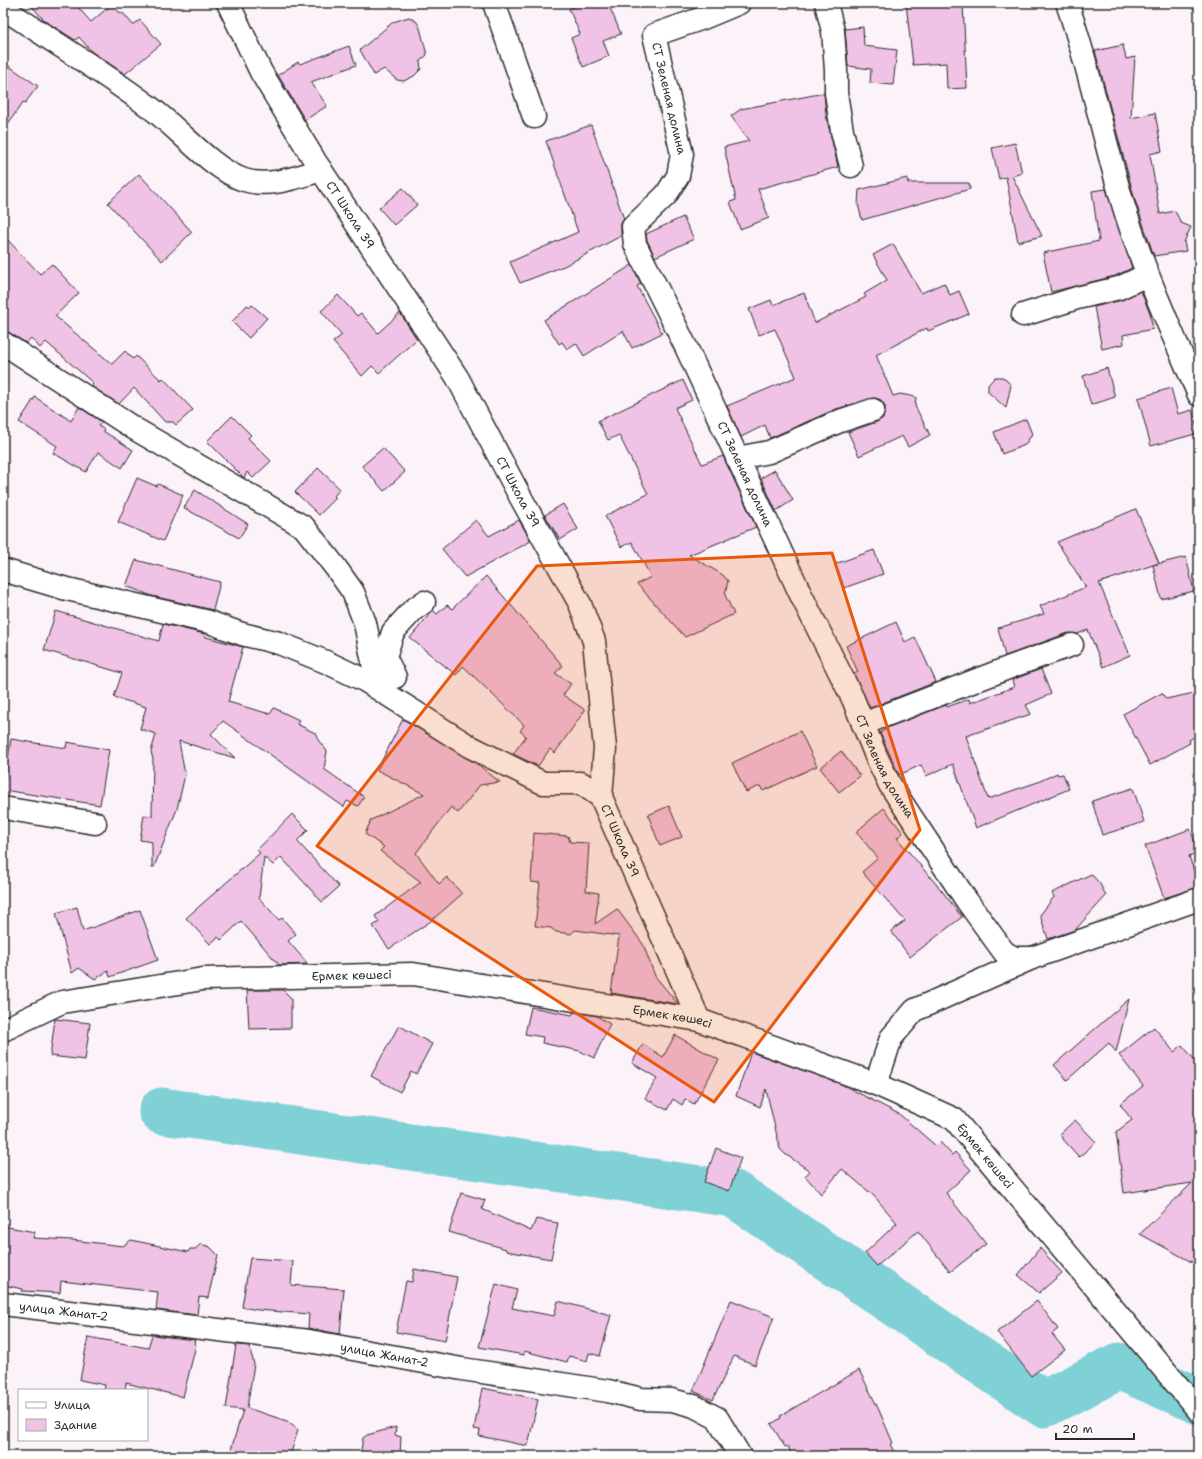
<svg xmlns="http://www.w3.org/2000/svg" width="1202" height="1459" font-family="'Shantell Sans',sans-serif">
  <rect width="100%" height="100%" fill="#fcf3fa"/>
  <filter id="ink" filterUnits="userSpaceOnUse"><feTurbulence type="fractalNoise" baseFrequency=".025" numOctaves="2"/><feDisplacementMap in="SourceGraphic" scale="8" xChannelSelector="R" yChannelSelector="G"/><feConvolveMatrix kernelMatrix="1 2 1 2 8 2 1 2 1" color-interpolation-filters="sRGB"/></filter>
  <g filter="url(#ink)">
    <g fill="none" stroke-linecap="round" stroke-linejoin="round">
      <path stroke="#7fd1d6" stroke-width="47" d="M 162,1111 L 734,1194 L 1044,1404 L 1119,1366 L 1199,1401"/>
    </g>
    <path fill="#f0c2e6" stroke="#2b2b2b" d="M 29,3 L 78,3 L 76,5 L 91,22 L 112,4 L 119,12 L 124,14 L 133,25 L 140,20 L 161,44 L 125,74 L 92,52 L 79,37 L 75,40 L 44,20 Z
      M 584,3 L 608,3 L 621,34 L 603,41 L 609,56 L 583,67 L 571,38 L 580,34 L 569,9 Z
      M 906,3 L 963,3 L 967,88 L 947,89 L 946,63 L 913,65 Z
      M 409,17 L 417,22 L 420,28 L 427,55 L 420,61 L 421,69 L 414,76 L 404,81 L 397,80 L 384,69 L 374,75 L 360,50 L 393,22 Z
      M 863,27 L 864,46 L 897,50 L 893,85 L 870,83 L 871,69 L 848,66 L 845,29 Z
      M 1123,45 L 1126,59 L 1135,57 L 1131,118 L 1155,113 L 1162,151 L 1150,154 L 1160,214 L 1175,211 L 1181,223 L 1191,227 L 1184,242 L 1186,251 L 1154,256 L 1135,200 L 1095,51 Z
      M 349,46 L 356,65 L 311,82 L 327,106 L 305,120 L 278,75 L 298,62 L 300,64 Z
      M 3,62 L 38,86 L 25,103 L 23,102 L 3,131 Z
      M 824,93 L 826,115 L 838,167 L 758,189 L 769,218 L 740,229 L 730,202 L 736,200 L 724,147 L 749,141 L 731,116 L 741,109 Z
      M 591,125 L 624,219 L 621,223 L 621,236 L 564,266 L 520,283 L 510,262 L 578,232 L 546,141 Z
      M 1015,143 L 1022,173 L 1012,176 L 1042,236 L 1018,242 L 1006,177 L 999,179 L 992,148 Z
      M 139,174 L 192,232 L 162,261 L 108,203 Z
      M 907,178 L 908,183 L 969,183 L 970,189 L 862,220 L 858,204 L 859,190 Z
      M 403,188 L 417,205 L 394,225 L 379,208 Z
      M 1106,189 L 1132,268 L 1115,276 L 1051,292 L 1043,253 L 1099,241 L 1092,191 Z
      M 683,217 L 694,239 L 655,257 L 647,240 L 646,234 Z
      M 3,235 L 40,274 L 52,264 L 79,293 L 55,316 L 112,364 L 125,351 L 133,359 L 136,356 L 161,380 L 163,378 L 193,410 L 176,425 L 173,422 L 165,422 L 134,388 L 119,404 L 91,386 L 93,383 L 46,342 L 40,348 L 31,338 L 26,343 L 10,333 L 3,331 Z
      M 893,244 L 921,293 L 944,283 L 950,295 L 959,291 L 969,314 L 928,331 L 927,328 L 876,355 L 893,396 L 900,394 L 916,397 L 915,406 L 930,435 L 908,447 L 902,436 L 859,456 L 848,432 L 877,422 L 883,418 L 885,412 L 885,406 L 881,400 L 875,398 L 836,409 L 770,438 L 765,425 L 741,437 L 727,406 L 796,377 L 775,329 L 759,335 L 749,309 L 771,300 L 773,305 L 804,293 L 815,323 L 866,297 L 864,294 L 887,280 L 873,255 Z
      M 632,265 L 641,284 L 637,286 L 662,333 L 632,348 L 623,331 L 584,356 L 576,343 L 567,349 L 562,342 L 559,344 L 544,320 Z
      M 1141,291 L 1150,314 L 1153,329 L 1123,335 L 1124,344 L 1102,349 L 1094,307 L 1122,300 Z
      M 338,295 L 357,316 L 361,313 L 378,333 L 400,313 L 417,339 L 379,373 L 372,366 L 362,376 L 333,342 L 342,335 L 321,311 Z
      M 247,305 L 250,307 L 252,305 L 267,318 L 249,338 L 232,322 Z
      M 1107,368 L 1115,397 L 1091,405 L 1083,376 Z
      M 995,377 L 1003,377 L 1011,385 L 1006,408 L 988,392 L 988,385 Z
      M 683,380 L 692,400 L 675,408 L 702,464 L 723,456 L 756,527 L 689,555 L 723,575 L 728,581 L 725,595 L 734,614 L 685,637 L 637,584 L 651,577 L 632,542 L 621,547 L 605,516 L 648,494 L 619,435 L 608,440 L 598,421 Z
      M 1171,388 L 1178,414 L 1192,410 L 1199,433 L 1151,446 L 1138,398 Z
      M 35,397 L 71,421 L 79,407 L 102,422 L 98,426 L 104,429 L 103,431 L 133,450 L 122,468 L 98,452 L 86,472 L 53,453 L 57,446 L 19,422 Z
      M 232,416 L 251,435 L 248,438 L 271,461 L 253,478 L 247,472 L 244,478 L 207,441 Z
      M 1026,419 L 1032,434 L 1025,445 L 1002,454 L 994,432 Z
      M 383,448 L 405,472 L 384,491 L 362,466 Z
      M 318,468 L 340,489 L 334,496 L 336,498 L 319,515 L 295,492 Z
      M 775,470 L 793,500 L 776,511 L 761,478 Z
      M 137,478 L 156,486 L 158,484 L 183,495 L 163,541 L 118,522 Z
      M 195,490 L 248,524 L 239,538 L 184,508 Z
      M 563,504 L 578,529 L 560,540 L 545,515 Z
      M 1136,509 L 1159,563 L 1099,583 L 1130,655 L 1103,667 L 1088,630 L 1077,634 L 1068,633 L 1005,656 L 998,628 L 1044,614 L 1040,606 L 1086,587 L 1057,542 Z
      M 476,520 L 489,536 L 519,520 L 531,541 L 465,577 L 442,549 Z
      M 874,550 L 883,574 L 844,588 L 835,564 Z
      M 1186,557 L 1194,591 L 1161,599 L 1153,565 Z
      M 136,560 L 220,582 L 213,610 L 152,596 L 126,586 Z
      M 486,576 L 563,666 L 555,673 L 571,684 L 563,695 L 585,710 L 555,753 L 550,749 L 538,766 L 513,754 L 526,736 L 520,731 L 524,725 L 463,666 L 456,675 L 410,638 L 433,610 L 437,614 L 447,605 L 452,609 Z
      M 56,611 L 159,641 L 163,624 L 205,634 L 206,637 L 243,647 L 228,702 L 270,714 L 274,708 L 299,720 L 297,724 L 317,734 L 318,740 L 327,751 L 324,769 L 364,797 L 358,806 L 347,801 L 344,807 L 223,721 L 211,734 L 235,758 L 179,741 L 185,775 L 177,809 L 154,867 L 152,867 L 152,842 L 140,840 L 144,815 L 152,816 L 153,759 L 151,752 L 156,734 L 140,729 L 146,707 L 114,697 L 122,673 L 44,650 Z
      M 896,622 L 905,642 L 915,637 L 936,682 L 870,708 L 854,674 L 858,672 L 846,646 Z
      M 1041,669 L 1051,694 L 1026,705 L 1031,714 L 966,736 L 988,799 L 1038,782 L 1057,773 L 1058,775 L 1063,774 L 1069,789 L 976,828 L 953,764 L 926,776 L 921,765 L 899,775 L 880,733 L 889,727 L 946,705 L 947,707 L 969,699 L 970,703 L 1014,687 L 1012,680 Z
      M 1199,692 L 1199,734 L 1189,740 L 1190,743 L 1150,765 L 1123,714 L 1162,693 L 1166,699 Z
      M 403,719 L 477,764 L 500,782 L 480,785 L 458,813 L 451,807 L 416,853 L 439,884 L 447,877 L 462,894 L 431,921 L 389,949 L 373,926 L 379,922 L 375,916 L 421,882 L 380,851 L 384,847 L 365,834 L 371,820 L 424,794 L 377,770 Z
      M 800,731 L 817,766 L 763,791 L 760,786 L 746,792 L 732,763 Z
      M 11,739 L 66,748 L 67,742 L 109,750 L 100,805 L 3,790 Z
      M 841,751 L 860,776 L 839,792 L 820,768 Z
      M 1133,788 L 1144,822 L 1102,835 L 1092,801 Z
      M 669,806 L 682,837 L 660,846 L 648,815 Z
      M 884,808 L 903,833 L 897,838 L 942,891 L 962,917 L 910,957 L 891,931 L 905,921 L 862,872 L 878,858 L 856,832 Z
      M 292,814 L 308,830 L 297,841 L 339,887 L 322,902 L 281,857 L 273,865 L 264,857 L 259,898 L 279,920 L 282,918 L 296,934 L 288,941 L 308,964 L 279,965 L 241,921 L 221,940 L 218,937 L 210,944 L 186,918 L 260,853 L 257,850 Z
      M 1190,829 L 1199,852 L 1189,856 L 1199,887 L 1164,898 L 1145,846 Z
      M 534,833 L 568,836 L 570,842 L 589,843 L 586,891 L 599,893 L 595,924 L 617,909 L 643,944 L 655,976 L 678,1004 L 611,993 L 619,936 L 575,930 L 571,934 L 556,932 L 551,928 L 535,926 L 540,883 L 531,882 Z
      M 1091,874 L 1100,884 L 1106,896 L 1075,930 L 1048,939 L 1040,915 L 1054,897 L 1052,893 Z
      M 77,907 L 83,931 L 140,910 L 158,960 L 110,977 L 108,971 L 95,979 L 79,968 L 72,973 L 56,913 Z
      M 247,990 L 283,990 L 291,998 L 291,1028 L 249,1029 Z
      M 1129,999 L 1116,1052 L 1109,1043 L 1067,1080 L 1054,1065 Z
      M 531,1007 L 572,1015 L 574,1012 L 597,1016 L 610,1024 L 594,1058 L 580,1051 L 542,1043 L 543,1037 L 525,1034 Z
      M 55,1019 L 90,1023 L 85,1060 L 50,1056 Z
      M 400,1026 L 432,1044 L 416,1074 L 411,1071 L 400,1092 L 371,1076 L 398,1027 Z
      M 1154,1027 L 1174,1052 L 1182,1045 L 1199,1065 L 1199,1266 L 1140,1234 L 1192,1183 L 1124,1193 L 1116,1132 L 1132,1120 L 1120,1104 L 1143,1086 L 1119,1055 Z
      M 675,1035 L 719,1060 L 694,1104 L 685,1099 L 682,1105 L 673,1099 L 667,1110 L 645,1098 L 657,1078 L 632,1063 L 643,1044 L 663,1057 Z
      M 751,1052 L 841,1084 L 899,1114 L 936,1146 L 940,1142 L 952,1155 L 955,1152 L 971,1170 L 946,1193 L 986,1244 L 950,1272 L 918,1231 L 877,1266 L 865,1253 L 897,1223 L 874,1196 L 842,1169 L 821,1194 L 805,1176 L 810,1171 L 785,1154 L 780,1149 L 766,1089 L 760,1107 L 736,1096 Z
      M 1075,1120 L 1096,1142 L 1079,1157 L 1061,1137 L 1062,1136 L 1060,1134 Z
      M 716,1148 L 741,1158 L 729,1191 L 704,1182 Z
      M 461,1193 L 485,1200 L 482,1209 L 531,1231 L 536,1219 L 558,1223 L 551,1259 L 506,1251 L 506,1249 L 449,1232 Z
      M 3,1226 L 35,1232 L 33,1238 L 72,1240 L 123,1246 L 131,1240 L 188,1252 L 190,1249 L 195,1249 L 201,1244 L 210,1247 L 218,1255 L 208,1298 L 199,1297 L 197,1315 L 156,1310 L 158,1292 L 61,1281 L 60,1293 L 22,1291 L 23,1289 L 3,1285 Z
      M 1040,1248 L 1062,1273 L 1039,1293 L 1018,1275 Z
      M 250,1258 L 293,1261 L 291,1285 L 344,1289 L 340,1334 L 308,1328 L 309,1314 L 258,1310 L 242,1307 Z
      M 414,1269 L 457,1277 L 445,1341 L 396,1332 L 406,1281 L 412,1282 Z
      M 496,1284 L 517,1290 L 512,1308 L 554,1316 L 558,1301 L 611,1315 L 600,1356 L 589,1353 L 587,1361 L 569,1356 L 567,1362 L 524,1351 L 524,1355 L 479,1347 Z
      M 731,1300 L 774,1317 L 755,1365 L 734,1356 L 713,1400 L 693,1391 Z
      M 1037,1301 L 1058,1329 L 1052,1334 L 1065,1350 L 1031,1376 L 997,1332 Z
      M 152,1335 L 195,1340 L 194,1344 L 196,1345 L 183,1397 L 126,1383 L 125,1390 L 104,1390 L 105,1385 L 80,1380 L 88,1337 L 148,1348 Z
      M 236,1345 L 249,1346 L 254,1364 L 247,1408 L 287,1421 L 298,1430 L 290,1456 L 229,1456 L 243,1410 L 226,1408 Z
      M 859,1370 L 878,1408 L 893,1443 L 890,1444 L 896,1456 L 792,1456 L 788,1446 L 785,1447 L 771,1424 L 781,1418 L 780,1416 Z
      M 482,1388 L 538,1399 L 528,1446 L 479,1436 L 480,1430 L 474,1429 Z
      M 396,1427 L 395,1435 L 401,1437 L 400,1456 L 360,1456 L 363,1438 L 367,1435 Z"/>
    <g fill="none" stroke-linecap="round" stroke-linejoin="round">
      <defs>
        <g id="street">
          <path id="s1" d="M 228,3 L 261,72 L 315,161 L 457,377 L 521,498 L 580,604 L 594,641 L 605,748 L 601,797 L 699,1020"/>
          <path d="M 494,3 L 534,117"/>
          <path id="s2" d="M 739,3 L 703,18 L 654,35 L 682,154 L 678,176 L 666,195 L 633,227 L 635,244 L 686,347 L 801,595 L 853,699 L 876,756 L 890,785 L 967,901 L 1004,952 L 1014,958 L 1032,958"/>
          <path d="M 826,3 L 833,31 L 836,70 L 836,93 L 842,131 L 851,166"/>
          <path d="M 1067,3 C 1090,69 1103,137 1123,204 C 1143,270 1172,332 1199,395"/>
          <path d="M 3,8 C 52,41 103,72 151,108 C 179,129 212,169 244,180 C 269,188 297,177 321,170"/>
          <path d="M 1023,315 L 1077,298 L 1119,288 L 1147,275"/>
          <path d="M 3,343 L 135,429 L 304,527 L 336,568 L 353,592 L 365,623 L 374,667 L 386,692"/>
          <path d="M 737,458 L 769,452 L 840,421 L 873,410"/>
          <path d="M 3,570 L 63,588 L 209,622 L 242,634 L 279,643 L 326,662 L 364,680 L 469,746 L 543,783 L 581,783 L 601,797"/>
          <path d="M 395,677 L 385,657 L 393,632 L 413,610 L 424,602"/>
          <path d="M 863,724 L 1013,666 L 1072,645"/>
          <path d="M 3,808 L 95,823"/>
          <path id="s3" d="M 3,1030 L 62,1002 L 203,979 L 413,974 L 699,1020 L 876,1084 L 954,1119 L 1199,1411"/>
          <path d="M 876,1084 L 891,1038 L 915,1010 L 1032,958 L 1199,899"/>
          <path id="s4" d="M 3,1304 L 309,1341 L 462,1369 L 608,1391 L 641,1399 L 672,1400 L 694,1406 L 717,1418 L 740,1456"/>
        </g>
      </defs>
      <use href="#street" stroke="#2b2b2b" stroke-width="25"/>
      <use href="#street" stroke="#fff" stroke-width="22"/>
    </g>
  </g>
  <path fill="#e8590c" fill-opacity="0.2" stroke="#e8590c" stroke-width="3" stroke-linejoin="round" d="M 832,553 L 920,830 L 714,1102 L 317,846 L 537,566 Z"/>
  <g text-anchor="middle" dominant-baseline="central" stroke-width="4" stroke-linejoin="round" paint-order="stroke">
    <g font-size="12" fill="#2b2b2b" stroke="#fff">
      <text stroke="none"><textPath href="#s2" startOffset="156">СТ Зеленая долина</textPath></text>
      <text stroke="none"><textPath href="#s1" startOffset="245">СТ Школа 39</textPath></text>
      <text stroke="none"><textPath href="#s2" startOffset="576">СТ Зеленая долина</textPath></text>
      <text stroke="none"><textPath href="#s1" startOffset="569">СТ Школа 39</textPath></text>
      <text stroke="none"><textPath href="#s2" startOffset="900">СТ Зеленая долина</textPath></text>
      <text stroke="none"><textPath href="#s1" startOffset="941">СТ Школа 39</textPath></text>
      <text stroke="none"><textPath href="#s3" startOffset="357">Ермек көшесі</textPath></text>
      <text stroke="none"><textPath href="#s3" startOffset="681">Ермек көшесі</textPath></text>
      <text stroke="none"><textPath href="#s3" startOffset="1030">Ермек көшесі</textPath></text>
      <text stroke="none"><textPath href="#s4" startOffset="61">улица Жанат-2</textPath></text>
      <text stroke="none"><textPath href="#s4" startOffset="385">улица Жанат-2</textPath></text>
    </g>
  </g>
  <rect width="1202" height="1459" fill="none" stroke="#fff" stroke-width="16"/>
  <rect x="8" y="8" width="1186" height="1443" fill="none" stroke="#2b2b2b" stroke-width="1.5" filter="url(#ink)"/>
  <rect x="18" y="1389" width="130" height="52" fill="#ffffff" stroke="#aaaaaa"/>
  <rect x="26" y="1402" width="20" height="6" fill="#ffffff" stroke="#aaaaaa"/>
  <text x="54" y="1409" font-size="12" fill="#2b2b2b">Улица</text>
  <rect x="26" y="1419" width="20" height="12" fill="#f0c2e6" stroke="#aaaaaa"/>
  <text x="54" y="1429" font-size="12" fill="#2b2b2b">Здание</text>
  <path d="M1056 1433v6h78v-6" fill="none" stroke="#2b2b2b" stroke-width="2"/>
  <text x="1062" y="1433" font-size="12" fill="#2b2b2b" stroke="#ffffff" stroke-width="3" paint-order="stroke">20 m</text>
</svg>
